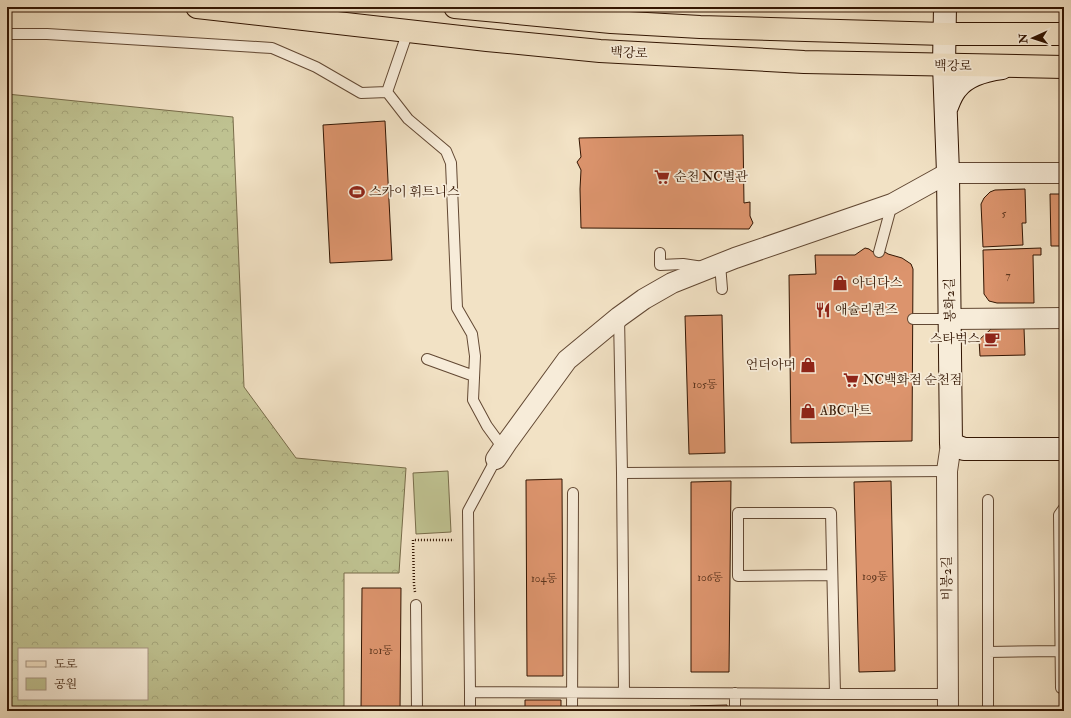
<svg xmlns="http://www.w3.org/2000/svg" width="1071" height="718" font-family="'IM FELL Double Pica','Noto Serif KR',serif">
  <defs>
    <pattern id="forest-crowns" width="20" height="18" patternUnits="userSpaceOnUse"><rect width="20" height="18" fill="#bfc291"/><path d="M2 6a3 3 0 1 1 6 0M12 15a3 3 0 1 1 6 0" fill="none" stroke="#a5a67b"/></pattern>
  </defs>
  <rect width="100%" height="100%" fill="#f2e2c5"/>
  <filter id="stains"><feTurbulence type="fractalNoise" baseFrequency=".005" numOctaves="4"/><feColorMatrix values="0 0 0 0 .2 0 0 0 0 .09 0 0 0 0 .02 0 0 0 .5 -.17"/></filter>
  <radialGradient id="worn" r=".72"><stop offset=".6" stop-color="#630" stop-opacity="0"/><stop offset="1" stop-color="#630" stop-opacity=".3"/></radialGradient>
  <path fill="url(#forest-crowns)" stroke="#786c4a" fill-rule="evenodd" d="M 7,94 L 233,117 L 244,387 L 296,458 L 406,468 L 399,573 L 344,573 L 344,711 L 7,711 ZM 19,649 L 147,649 L 147,699 L 19,699 Z"/>
  <path fill="#bfc291" stroke="#786c4a" d="M 448,471 L 451,532 L 416,534 L 413,473 Z"/>
  <path fill="#dc946d" stroke="#321502" d="M 385,121 L 392,260 L 330,263 L 323,125 Z
    M 743,135 L 744,203 L 750,202 L 750,216 L 753,223 L 749,229 L 581,228 L 580,189 L 581,170 L 577,162 L 581,157 L 579,138 Z
    M 1025,189 L 1026,223 L 1022,223 L 1023,245 L 983,247 L 981,204 L 984,198 L 990,192 L 995,190 Z
    M 1050,194 L 1064,194 L 1064,246 L 1051,246 Z
    M 865,248 L 869,249 L 873,252 L 885,252 L 888,254 L 902,258 L 911,264 L 913,269 L 912,441 L 791,443 L 789,275 L 816,274 L 815,255 L 855,255 L 862,250 Z
    M 1041,248 L 1041,255 L 1033,255 L 1034,303 L 997,303 L 989,301 L 984,294 L 983,250 Z
    M 722,315 L 725,453 L 689,454 L 685,316 Z
    M 1024,328 L 1025,355 L 980,356 L 979,340 L 991,329 Z
    M 562,479 L 563,676 L 527,676 L 526,480 Z
    M 731,481 L 729,672 L 691,672 L 691,482 Z
    M 891,481 L 895,671 L 859,672 L 854,482 Z
    M 362,588 L 401,588 L 400,711 L 361,711 Z
    M 525,700 L 561,700 L 561,711 L 525,711 Z
    M 727,705 L 727,711 L 690,711 L 690,706 Z"/>
  <g fill="none" stroke-linecap="round" stroke-linejoin="round">
    <defs>
      <path id="lane" d="M 408,31 L 387,92 L 408,119 L 446,151 L 451,163 L 457,308 L 472,334 L 475,356 L 473,400 L 487,426 L 503,448
        M 7,34 L 47,34 L 272,48 L 316,67 L 361,93 L 387,92
        M 879,252 L 892,204
        M 660,253 L 660,265 L 683,264 L 703,267
        M 720,264 L 722,289
        M 619,317 L 622,473 L 624,692
        M 913,319 L 950,319
        M 427,359 L 474,376
        M 622,473 L 947,471
        M 988,500 L 988,711
        M 1064,508 L 1059,515 L 1061,688 L 1064,688
        M 416,605 L 417,711
        M 988,652 L 1060,651
        M 470,692 L 468,511 L 496,459
        M 735,693 L 735,711
        M 835,694 L 948,694
        M 470,711 L 470,692 L 835,694 L 831,513 L 738,513 L 738,576 L 832,575
        M 572,711 L 573,493"/>
      <path id="street" d="M 950,319 L 1064,318
        M 496,459 L 508,441 L 567,360 L 619,317 L 644,299 L 672,283 L 735,258 L 892,204 L 948,173 L 1064,173
        M 948,711 L 947,471 L 951,444"/>
      <path id="secondary" d="M 945,7 L 944,65 L 948,173 L 951,444 L 964,449 L 1064,449
        M 946,109 C 949,102 951,95 956,89 C 966,75 987,70 1002,68"/>
      <path id="primary" d="M 197,7 L 487,40 L 600,51 L 804,62 L 1064,67
        M 455,7 L 611,22 L 700,27 L 944,34 L 1064,34"/>
    </defs>
    <use href="#lane" stroke="#624833" stroke-width="12"/>
    <use href="#street" stroke="#624833" stroke-width="22"/>
    <use href="#secondary" stroke="#321502" stroke-width="24"/>
    <use href="#primary" stroke="#321502" stroke-width="24"/>
    <path stroke="#321502" stroke-width="2.5" stroke-dasharray="1 2" stroke-linecap="butt" d="M 415,592 L 414,585 L 413,540 L 454,540"/>
    <use href="#lane" stroke="#f7ecd9" stroke-width="10"/>
    <use href="#street" stroke="#f7ecd9" stroke-width="20"/>
    <use href="#secondary" stroke="#f7ecd9" stroke-width="22"/>
    <use href="#primary" stroke="#f2e2c5" stroke-width="22"/>
  </g>
  <defs>
    <symbol id="supermarket-bare" viewBox="-9 -9 18 18"><path d="M-6-5.5h2.5l.6 2H6L4.5 2H-2.5L-4.4-4H-6ZM-1.5 3.2a1.3 1.3 0 1 0 .1 0ZM3 3.2a1.3 1.3 0 1 0 .1 0Z" fill="#8f2418" stroke="#f7ecd9" stroke-width="2.5" paint-order="stroke"/></symbol>
    <symbol id="stadium-bare" viewBox="-9 -9 18 18"><path d="M0-5a6.5 5 0 1 0 0 10a6.5 5 0 1 0 0-10ZM-3.5-1.8h7v3.6h-7Z" fill="#8f2418" stroke="#f7ecd9" stroke-width="2.5" paint-order="stroke"/></symbol>
    <symbol id="shop-bare" viewBox="-9 -9 18 18"><path d="M-5-2.5h2.3a2.7 3.5 0 0 1 5.4 0H5L5.5 6h-11ZM-1.5-2.5h3a1.5 2.3 0 0 0-3 0Z" fill="#8f2418" stroke="#f7ecd9" stroke-width="2.5" paint-order="stroke"/></symbol>
    <symbol id="restaurant-bare" viewBox="-9 -9 18 18"><path d="M-5-6h1v4h1v-4h1v4h1v-4h1v5L-1.5 .5V6h-2V.5L-5-1ZM5-6V6H3V1.5H1.5Q1.5-4 5-6Z" fill="#8f2418" stroke="#f7ecd9" stroke-width="2.5" paint-order="stroke"/></symbol>
    <symbol id="cafe-bare" viewBox="-9 -9 18 18"><path d="M-5.5-4.5H6V0H3Q3 3.5 0 3.5H-2.5Q-5.5 3.5-5.5 0ZM3-3.2v2h1.7v-2ZM-6 4.5H4V6H-6Z" fill="#8f2418" stroke="#f7ecd9" stroke-width="2.5" paint-order="stroke"/></symbol>
  </defs>
  <g fill-rule="evenodd">
    <use href="#supermarket-bare" x="651" y="166" width="22" height="22"/>
    <use href="#stadium-bare" x="346" y="181" width="22" height="22"/>
    <use href="#shop-bare" x="829" y="272" width="22" height="22"/>
    <use href="#restaurant-bare" x="812" y="299" width="22" height="22"/>
    <use href="#cafe-bare" x="981" y="328" width="22" height="22"/>
    <use href="#shop-bare" x="797" y="354" width="22" height="22"/>
    <use href="#supermarket-bare" x="840" y="369" width="22" height="22"/>
    <use href="#shop-bare" x="797" y="400" width="22" height="22"/>
  </g>
  <g text-anchor="middle" dominant-baseline="central" stroke-width="3.5" stroke-linejoin="round" paint-order="stroke">
    <g font-size="11" fill="#5c351d">
      <text x="1004" y="213">5</text>
      <text x="1008" y="275">7</text>
      <text x="705" y="384">105동</text>
      <text x="875" y="576">109동</text>
      <text x="710" y="577">106동</text>
      <text x="544" y="578">104동</text>
      <text x="381" y="650">101동</text>
    </g>
    <g font-size="13" fill="#321502" stroke="#f7ecd9">
      <text transform="translate(629 53) rotate(3)">백강로</text>
      <text transform="translate(953 66) rotate(1)">백강로</text>
      <text transform="translate(950 300) rotate(-91)">봉화2길</text>
      <text transform="translate(947 578) rotate(-90)">비봉2길</text>
    </g>
    <g font-size="13" fill="#321502" stroke="#f7ecd9" text-anchor="start">
      <text x="674" y="177">순천 NC별관</text>
      <text x="369" y="192">스카이 휘트니스</text>
      <text x="852" y="283">아디다스</text>
      <text x="835" y="310">애슐리퀸즈</text>
      <text x="980" y="339" text-anchor="end">스타벅스</text>
      <text x="796" y="365" text-anchor="end">언더아머</text>
      <text x="863" y="380">NC백화점 순천점</text>
      <text x="820" y="411">ABC마트</text>
    </g>
  </g>
  <rect width="1071" height="718" fill="none" stroke="#f2e2c5" stroke-width="24"/>
  <rect x="8" y="8" width="1055" height="702" fill="none" stroke="#321502" stroke-width="2"/>
  <rect x="12" y="12" width="1047" height="694" fill="none" stroke="#321502"/>
  <rect x="18" y="648" width="130" height="52" fill="#f7ecd9" stroke="#a89683"/>
  <rect x="26" y="661" width="20" height="6" fill="#f2e2c5" stroke="#a89683"/>
  <text x="54" y="668" font-size="12" fill="#321502">도로</text>
  <rect x="26" y="678" width="20" height="12" fill="#bfc291" stroke="#a89683"/>
  <text x="54" y="688" font-size="12" fill="#321502">공원</text>
  <g transform="translate(1033 38) rotate(267)" stroke="#f7ecd9" stroke-width="3" paint-order="stroke">
  <path d="M0-3L7 15L0 10L-7 15Z" fill="#321502"/>
  <text y="-6" font-size="11" font-weight="bold" text-anchor="middle" fill="#321502">N</text>
  </g>
  <rect width="100%" height="100%" filter="url(#stains)"/>
  <rect width="100%" height="100%" fill="url(#worn)"/>
</svg>
